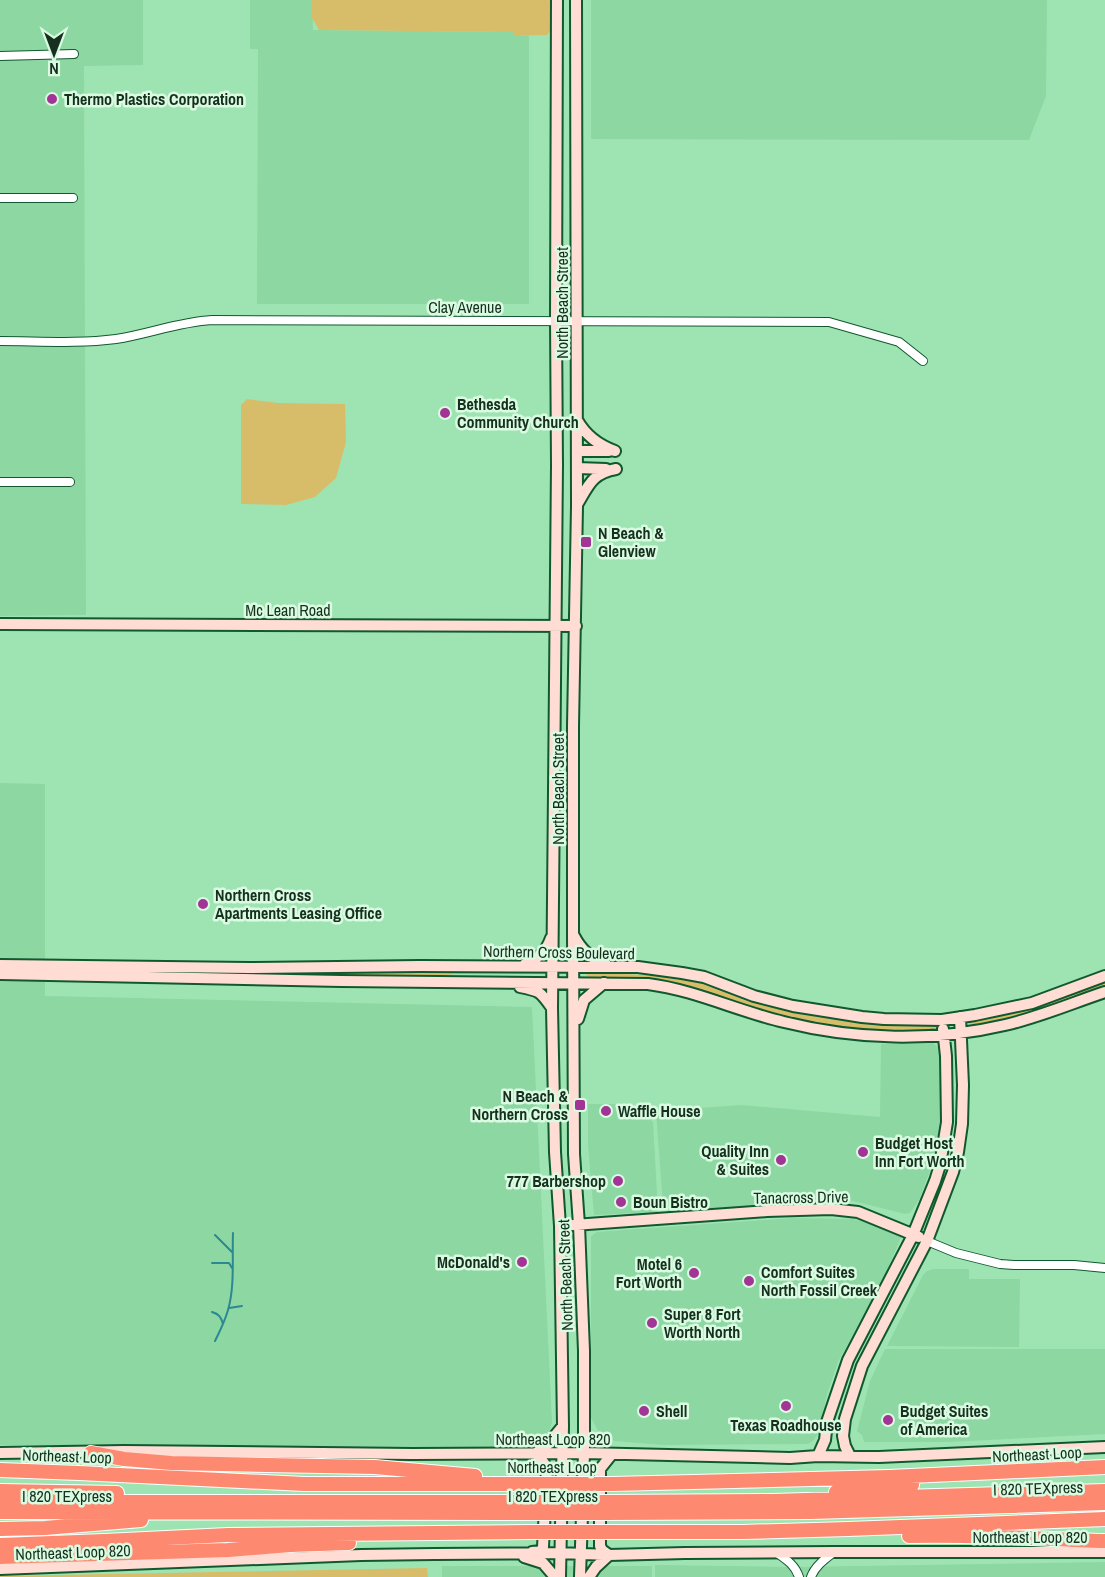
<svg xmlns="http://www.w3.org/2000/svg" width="1105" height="1577" font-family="'Archivo Narrow',sans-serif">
  <rect width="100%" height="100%" fill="#9ee4b2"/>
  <path fill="#8cd7a2" d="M 0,0 L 143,0 L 143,65 L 84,66 L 86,615 L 0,616 Z
    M 250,0 L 312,0 L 313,30 L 514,32 L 514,36 L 529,36 L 529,304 L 257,304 L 258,49 L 250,49 Z
    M 591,0 L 1047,0 L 1046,96 L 1029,140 L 591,139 Z
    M 0,783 L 45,784 L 45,996 L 532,1007 L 552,1422 L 548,1436 L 540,1444 L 532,1448 L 0,1445 Z
    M 933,1043 L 940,1049 L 942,1118 L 934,1160 L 919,1200 L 910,1213 L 905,1214 L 845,1199 L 797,1199 L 748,1206 L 700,1209 L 699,1204 L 663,1206 L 656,1111 L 741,1105 L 880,1117 L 881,1044 Z
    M 588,1104 L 631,1104 L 632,1106 L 653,1122 L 658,1212 L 594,1215 L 588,1144 Z
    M 794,1218 L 852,1219 L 884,1226 L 902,1235 L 886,1273 L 838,1362 L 828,1391 L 817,1435 L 814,1440 L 808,1444 L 663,1445 L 615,1441 L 607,1438 L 600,1434 L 591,1418 L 591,1236 L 597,1232 L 623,1230 Z
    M 933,1269 L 969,1269 L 969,1279 L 1020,1279 L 1019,1347 L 887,1346 L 923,1275 L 927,1271 Z
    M 885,1349 L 1105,1349 L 1105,1434 L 949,1442 L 864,1442 L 862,1435 L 857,1431 L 870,1381 Z
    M 1105,1562 L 1105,1577 L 655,1577 L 655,1565 L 793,1567 Z
    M 442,1566 L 652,1566 L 652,1577 L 442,1577 Z"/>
  <path fill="#d7bd6a" d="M 312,0 L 551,0 L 550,31 L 547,35 L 513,36 L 513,32 L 319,30 L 312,18 Z
    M 247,399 L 278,403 L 345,404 L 346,442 L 336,478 L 315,497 L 286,505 L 241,504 L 241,405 Z
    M 493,969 L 491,973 L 456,974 L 427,977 L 305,976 L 305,975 L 328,972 Z
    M 588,973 C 626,974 665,974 702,982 C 738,989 773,1005 808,1014 C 850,1024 894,1023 937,1025 L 938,1027 L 930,1030 L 901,1032 L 867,1030 L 829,1026 L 775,1015 L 721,996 L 693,988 L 664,982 L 634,978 L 588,977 L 586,975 Z
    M 1105,979 L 1105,988 C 1061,1003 1018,1017 971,1025 L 969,1024 L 971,1022 L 1027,1008 Z
    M 427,1568 L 428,1577 L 0,1577 L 0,1576 Z"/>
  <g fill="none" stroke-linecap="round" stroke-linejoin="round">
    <path stroke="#2c8892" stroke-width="2" d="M 215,1235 L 232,1252
      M 212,1263 L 229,1263 L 232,1268
      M 229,1308 L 242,1306
      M 212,1312 C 219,1314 221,1317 223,1324
      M 215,1341 C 220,1331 225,1321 228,1310 C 235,1286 232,1258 233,1233"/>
    <defs>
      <path id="street" d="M 0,56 L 74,54
        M 0,198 L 73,198
        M 0,341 C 38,341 78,344 116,339 C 149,334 178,322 212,320 L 829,322 L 899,342 L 923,361
        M 0,482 L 70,482
        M 927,1241 L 956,1253 L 1000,1264 L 1014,1265 L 1074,1265 L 1105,1268
        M 777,1553 C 787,1560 795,1565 799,1577
        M 811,1577 C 815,1566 825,1559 834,1552"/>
      <path id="secondary" d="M 557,0 L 556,320 L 557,465 L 552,1008 L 555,1152 L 560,1226 L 563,1426 L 560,1577
        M 576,0 L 577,506 L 573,726 L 573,934 L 574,1154 L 579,1225 L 584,1351 L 584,1453 L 580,1577
        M 577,420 C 586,436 598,445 615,451
        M 577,451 L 609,451
        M 577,468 L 606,469
        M 578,503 C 589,484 593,473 616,469
        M 0,624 L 576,626
        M 574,936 C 581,950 591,959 606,964
        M 525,964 C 539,958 546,952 551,938
        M 0,965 L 249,968 L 420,966 L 638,967 L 682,973 L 704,977 L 754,996 L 793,1006 L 862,1017 L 884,1019 L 942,1020 L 975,1015 L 1032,1003 L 1105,976
        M 0,974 L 341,981 L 648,984 C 695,990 737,1011 784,1022 C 856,1040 933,1042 1005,1025 C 1040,1017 1072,1003 1105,992
        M 520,987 C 540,991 540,991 552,1008
        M 578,1019 L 584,1000 L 604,983
        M 560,1226 L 767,1211 L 831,1209 L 858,1212 L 919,1237
        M 0,1453 L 124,1451 L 412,1454 L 584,1453 L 790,1458 L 818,1456 L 879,1457 L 1105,1447
        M 536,1453 L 549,1443 L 563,1426
        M 818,1456 L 825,1440 L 827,1422 L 848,1360 L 913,1235 L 935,1181 L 940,1165 L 947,1122 L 946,1056 L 943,1029
        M 850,1456 L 845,1446 L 843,1436 L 845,1419 L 862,1366 L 927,1241 L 953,1172 L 958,1152 L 962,1124 L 963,1085 L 960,1017
        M 532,1552 L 541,1551 L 543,1547 L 547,1469 L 544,1463 L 536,1453
        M 524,1557 L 543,1563 L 555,1577
        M 0,1569 L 361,1555 L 434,1554 L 559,1553 L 609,1555 L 685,1553 L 835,1552 L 1105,1552
        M 589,1577 L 596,1567 L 609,1555 L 602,1550 L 600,1546 L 600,1469 L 612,1454"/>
      <path id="highway" d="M 91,1453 L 124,1459 L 171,1463 L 375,1467 L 475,1476
        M 0,1470 L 79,1473 L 304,1484 L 540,1484
        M 612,1484 L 889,1477 L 1105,1467
        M 0,1491 L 117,1493
        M 836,1492 L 912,1485
        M 0,1502 L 539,1502
        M 605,1502 L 773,1501 L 1105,1491
        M 0,1512 L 539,1513
        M 605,1513 L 811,1512 L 1105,1503
        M 0,1529 L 45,1528 L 141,1520
        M 614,1532 L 742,1532 L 848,1529 L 1105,1519
        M 909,1536 C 975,1534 1040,1539 1105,1541
        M 0,1545 L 104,1541 L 228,1535 L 530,1532
        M 0,1557 L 228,1550 L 291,1545 L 349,1543"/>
    </defs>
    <use href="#street" stroke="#10592f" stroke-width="10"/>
    <use href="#secondary" stroke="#10592f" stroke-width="14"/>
    <use href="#highway" stroke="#fff" stroke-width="16"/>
    <use href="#street" stroke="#fff" stroke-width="8"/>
    <use href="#secondary" stroke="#ffdcd4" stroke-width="10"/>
    <use href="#highway" stroke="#fe8971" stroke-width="14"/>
    <defs>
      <path id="highway-bridge" d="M 540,1484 L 612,1484
        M 539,1502 L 605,1502
        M 539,1513 L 605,1513
        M 530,1532 L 614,1532"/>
    </defs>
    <use href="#highway-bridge" stroke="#fff" stroke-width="16" stroke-linecap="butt"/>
    <use href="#highway-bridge" stroke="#fe8971" stroke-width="14"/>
  </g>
  <g fill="#a13494" stroke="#dafbe2" stroke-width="2">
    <circle cx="52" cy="99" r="6"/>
    <circle cx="445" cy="413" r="6"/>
    <rect x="580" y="536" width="12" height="12" rx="3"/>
    <circle cx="203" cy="904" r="6"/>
    <rect x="574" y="1099" width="12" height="12" rx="3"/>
    <circle cx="606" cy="1111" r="6"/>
    <circle cx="863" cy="1152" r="6"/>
    <circle cx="781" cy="1160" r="6"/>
    <circle cx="618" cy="1181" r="6"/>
    <circle cx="621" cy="1202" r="6"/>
    <circle cx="522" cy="1262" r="6"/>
    <circle cx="694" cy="1273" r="6"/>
    <circle cx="749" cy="1281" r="6"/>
    <circle cx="652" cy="1323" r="6"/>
    <circle cx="786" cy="1406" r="6"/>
    <circle cx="644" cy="1411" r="6"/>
    <circle cx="888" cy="1420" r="6"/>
  </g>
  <g text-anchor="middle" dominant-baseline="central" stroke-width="5" stroke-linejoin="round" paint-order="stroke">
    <g font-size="16" font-weight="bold" fill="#15311e" stroke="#dafbe2" text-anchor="start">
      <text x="64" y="99">Thermo Plastics Corporation</text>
      <text x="457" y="404">Bethesda<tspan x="457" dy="18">Community Church</tspan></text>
      <text x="598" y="533">N Beach &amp;<tspan x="598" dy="18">Glenview</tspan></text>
      <text x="215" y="895">Northern Cross<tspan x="215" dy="18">Apartments Leasing Office</tspan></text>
      <text x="568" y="1096" text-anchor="end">N Beach &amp;<tspan x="568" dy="18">Northern Cross</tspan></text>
      <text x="618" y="1111">Waffle House</text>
      <text x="875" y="1143">Budget Host<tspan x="875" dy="18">Inn Fort Worth</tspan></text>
      <text x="769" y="1151" text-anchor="end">Quality Inn<tspan x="769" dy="18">&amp; Suites</tspan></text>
      <text x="606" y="1181" text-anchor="end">777 Barbershop</text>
      <text x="633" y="1202">Boun Bistro</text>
      <text x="510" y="1262" text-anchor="end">McDonald's</text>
      <text x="682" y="1264" text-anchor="end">Motel 6<tspan x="682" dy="18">Fort Worth</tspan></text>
      <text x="761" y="1272">Comfort Suites<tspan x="761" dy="18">North Fossil Creek</tspan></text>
      <text x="664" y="1314">Super 8 Fort<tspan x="664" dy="18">Worth North</tspan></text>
      <text x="656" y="1411">Shell</text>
      <text x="900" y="1411">Budget Suites<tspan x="900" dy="18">of America</tspan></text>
      <text x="786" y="1425" text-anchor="middle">Texas Roadhouse</text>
    </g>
    <g font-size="16" fill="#15311e" stroke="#dafbe2">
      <text transform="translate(562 303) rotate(-90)">North Beach Street</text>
      <text x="465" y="307">Clay Avenue</text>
      <text x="288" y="610">Mc Lean Road</text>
      <text transform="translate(558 789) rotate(-90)">North Beach Street</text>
      <text transform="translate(559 952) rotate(1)">Northern Cross Boulevard</text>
      <text transform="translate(801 1197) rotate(-1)">Tanacross Drive</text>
      <text transform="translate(565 1275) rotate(-92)">North Beach Street</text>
      <text x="553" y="1439">Northeast Loop 820</text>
      <text transform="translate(1037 1454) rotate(-3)">Northeast Loop</text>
      <text transform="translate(67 1456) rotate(2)">Northeast Loop</text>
      <text x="552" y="1467">Northeast Loop</text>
      <text transform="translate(1038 1488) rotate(-2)">I 820 TEXpress</text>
      <text x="67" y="1496">I 820 TEXpress</text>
      <text x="553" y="1496">I 820 TEXpress</text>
      <text x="1030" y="1537">Northeast Loop 820</text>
      <text transform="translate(73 1552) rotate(-2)">Northeast Loop 820</text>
    </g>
  </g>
  <g transform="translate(54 54) rotate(180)" stroke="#dafbe2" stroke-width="4.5" paint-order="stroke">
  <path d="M0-4.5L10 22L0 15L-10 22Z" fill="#15311e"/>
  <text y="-9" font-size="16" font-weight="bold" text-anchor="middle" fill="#15311e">N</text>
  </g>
</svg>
